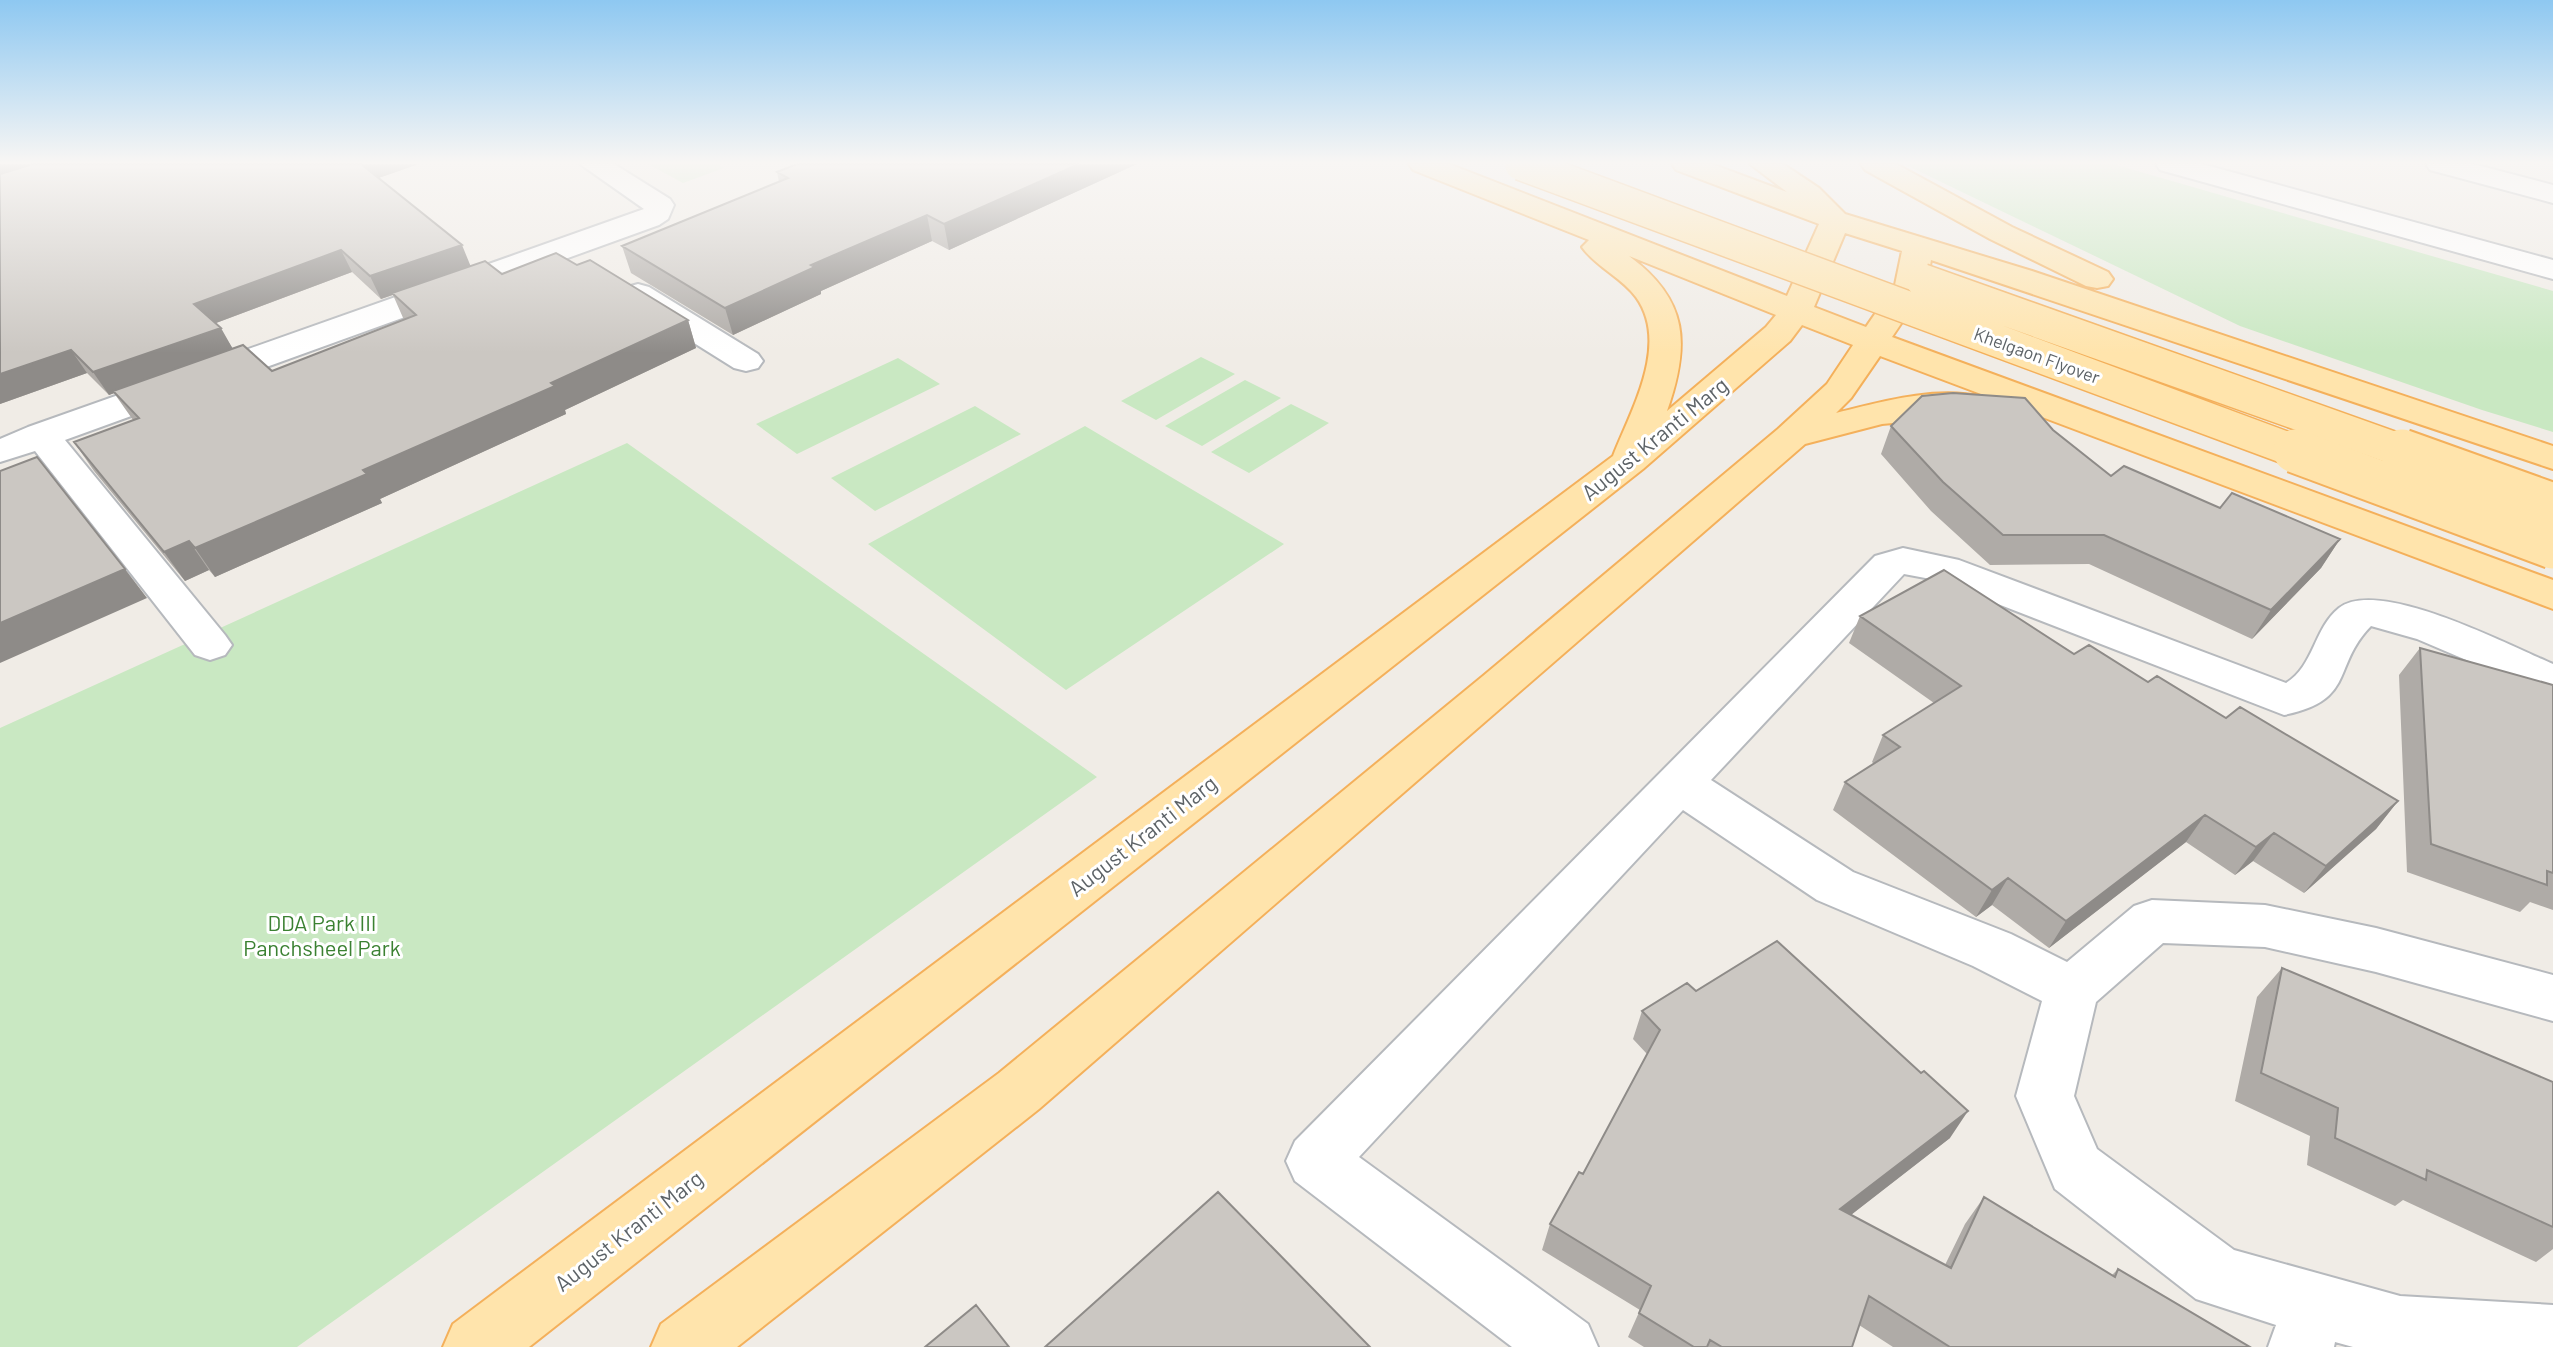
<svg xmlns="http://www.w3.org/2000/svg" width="2553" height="1347" font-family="Barlow,sans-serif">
  <rect width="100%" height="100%" fill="#f0ece6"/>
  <path fill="#c9e8c2" d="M 648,164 L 718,164 L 724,168 L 683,183 Z
    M 1904,164 L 2113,164 L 2553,291 L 2553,432 L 2482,410 L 2240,326 Z
    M 1201,357 L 1235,374 L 1156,420 L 1121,401 Z
    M 898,358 L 940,384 L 797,454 L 756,424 Z
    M 1245,380 L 1281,398 L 1202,446 L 1165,426 Z
    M 1291,404 L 1329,423 L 1249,473 L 1211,452 Z
    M 975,406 L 1021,434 L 875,511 L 831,478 Z
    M 1085,426 L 1284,544 L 1066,690 L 868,544 Z
    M 627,443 L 1097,777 L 297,1347 L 0,1347 L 0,728 Z"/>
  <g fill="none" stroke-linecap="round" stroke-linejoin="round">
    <defs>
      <path id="minor" d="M 580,164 L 614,164 L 670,199 L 674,205 L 668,219 L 659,225 L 65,440 L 225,635 L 232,645 L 225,655 L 210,660 L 195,655 L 35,451 L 0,462 L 0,439 L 28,427 L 644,209 Z
        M 2156,164 L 2202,164 L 2553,260 L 2553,279 L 2160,170 Z
        M 2426,164 L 2473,164 L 2553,185 L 2553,203 L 2430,170 Z
        M 638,284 L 649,287 L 758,354 L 763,361 L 758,368 L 746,371 L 734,368 L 627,301 L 622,294 L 627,287 Z
        M 1903,548 L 1959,560 L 2286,683 C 2314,666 2314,628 2339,608 C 2379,577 2510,646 2553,664 L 2553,697 L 2417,639 L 2371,626 C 2331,667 2357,700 2284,715 L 1936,580 L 1904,574 L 1711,780 L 1853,872 L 2011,934 L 2067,962 L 2134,906 L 2152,900 L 2265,905 L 2376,928 L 2553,975 L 2553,1021 L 2376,972 L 2265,947 L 2163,943 L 2096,1002 L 2074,1096 L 2097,1149 L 2234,1250 L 2400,1296 L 2553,1305 L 2553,1347 L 2353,1347 L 2335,1342 L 2334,1347 L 2268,1347 L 2276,1325 L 2196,1299 L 2055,1189 L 2016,1096 L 2042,1001 L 1973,966 L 1817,900 L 1683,810 L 1359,1157 L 1588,1324 L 1598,1347 L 1512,1347 L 1295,1181 L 1286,1161 L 1295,1141 L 1875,556 Z"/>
      <path id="major" d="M 1409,164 L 1449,164 L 1787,296 L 1819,224 L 1676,170 L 1672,164 L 1712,164 L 1787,192 L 1750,164 L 1783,164 L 1819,188 L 1845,214 L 2032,271 L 2553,446 L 2553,469 L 1931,260 L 1927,285 L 1892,337 L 2553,580 L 2553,609 L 1880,356 L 1851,398 L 1836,413 C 1881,402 1936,386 1982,397 L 1987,405 L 1982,413 L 1969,416 L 1882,424 L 1805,444 L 1039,1109 L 737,1347 L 651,1347 L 661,1324 L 999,1073 L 1483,676 L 1778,429 L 1827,384 L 1853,345 L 1802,325 L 1790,341 L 1643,469 L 529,1347 L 443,1347 L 453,1324 L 1613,456 C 1631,410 1670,344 1636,297 C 1621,277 1596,267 1582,247 L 1589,240 L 1413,170 ZM 1845,233 L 1902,251 L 1895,285 L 1866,327 L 1814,307 ZM 1629,256 L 1776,315 L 1766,327 L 1667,411 C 1690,345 1689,300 1629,256 Z
        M 1861,164 L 1896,164 L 2012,227 L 2108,272 L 2113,279 L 2108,286 L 2097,288 L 2086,286 L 1990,239 L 1865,170 Z"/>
    </defs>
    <use href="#minor" stroke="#b6b9bd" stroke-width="4"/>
    <use href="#major" stroke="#f4b05b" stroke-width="4"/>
    <use href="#minor" fill="#fff" fill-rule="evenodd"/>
    <use href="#major" fill="#ffe4ac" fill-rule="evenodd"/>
    <defs>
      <path id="major-bridge-far1" d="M 1521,164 L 2300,453
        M 1922,280 L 2408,453"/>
      <path id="major-bridge" d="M 2295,451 L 2553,547
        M 2402,451 L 2553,505"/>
    </defs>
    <use href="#major-bridge-far1" stroke="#f4b05b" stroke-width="35" stroke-linecap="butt"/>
    <use href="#major-bridge" stroke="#f4b05b" stroke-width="47" stroke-linecap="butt"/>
    <use href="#major-bridge-far1" stroke="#ffe4ac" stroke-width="32"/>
    <use href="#major-bridge" stroke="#ffe4ac" stroke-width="43"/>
  </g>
  <path fill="#afaba7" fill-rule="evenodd" d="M 0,164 L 419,164 L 378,178 L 471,266 L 502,274 L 577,265 L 688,320 L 696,348 L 565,410 L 566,414 L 380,499 L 382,503 L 215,577 L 209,570 L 185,581 L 94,471 L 74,442 L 133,420 L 114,393 L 109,395 L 87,373 L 0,404 ZM 352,272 L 381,299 L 393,295 L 404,320 L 272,371 L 233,349 L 216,323 Z
    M 797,164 L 1137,164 L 949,250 L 932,241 L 821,291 L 821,294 L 733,335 L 631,273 L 622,246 L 779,182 L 777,172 Z
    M 1891,426 L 2053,430 L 2111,476 L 2220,508 L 2340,539 L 2321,568 L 2252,639 L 2089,564 L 1990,565 L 1931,511 L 1881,454 Z
    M 1860,616 L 2074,654 L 2148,682 L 2398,801 L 2376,829 L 2304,893 L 2253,861 L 2235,875 L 2186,842 L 2049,948 L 1992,905 L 1976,917 L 1833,810 L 1845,782 L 1874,764 L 1872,762 L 1883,735 L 1934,703 L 1849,643 Z
    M 2420,648 L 2553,685 L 2553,910 L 2530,902 L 2520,912 L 2407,872 L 2399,675 Z
    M 2282,968 L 2553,1160 L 2553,1249 L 2536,1262 L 2403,1200 L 2395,1206 L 2307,1165 L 2310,1136 L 2235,1101 L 2257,997 Z
    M 1696,991 L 1950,1138 L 1851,1215 L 1945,1265 L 1965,1224 L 1984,1197 L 2112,1275 L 2118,1269 L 2250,1347 L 1893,1347 L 1859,1325 L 1852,1347 L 1644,1347 L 1628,1337 L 1640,1310 L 1542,1250 L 1550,1224 L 1583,1174 L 1647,1054 L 1633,1039 L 1642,1011 Z"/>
  <path fill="#8e8b88" d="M 0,164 L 35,164 L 0,175 Z
    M 359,164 L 419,164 L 367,182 Z
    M 1079,164 L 1137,164 L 949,250 L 944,224 Z
    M 927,215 L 932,241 L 821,291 L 821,294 L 733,335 L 725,308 L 811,265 Z
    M 462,245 L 471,267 L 381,299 L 370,276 Z
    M 341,250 L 352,272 L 208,326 L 194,304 Z
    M 688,320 L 696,348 L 565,410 L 566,414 L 380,499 L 382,503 L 215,577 L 195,548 Z
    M 221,328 L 234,351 L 109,395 L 93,372 Z
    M 71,350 L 87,373 L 0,404 L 0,374 Z
    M 2340,539 L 2321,568 L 2252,639 L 2271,610 Z
    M 189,541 L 209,570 L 185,581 L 164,552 Z
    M 125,569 L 147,598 L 0,663 L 0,623 Z
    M 2398,801 L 2376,829 L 2304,893 L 2326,866 Z
    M 2205,815 L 2186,842 L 2049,948 L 2066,921 Z
    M 2274,833 L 2253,861 L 2235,875 L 2256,847 Z
    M 2008,878 L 1992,905 L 1976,917 L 1992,890 Z
    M 1968,1111 L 1950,1138 L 1825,1235 L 1840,1209 Z"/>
  <path fill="#cbc7c2" stroke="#8e8b88" stroke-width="2" d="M 33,164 L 361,164 L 462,245 L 370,276 L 341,250 L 194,304 L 221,328 L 93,372 L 71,350 L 0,374 L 0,174 Z
    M 797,164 L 1079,164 L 944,224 L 927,215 L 811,265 L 815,267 L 725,308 L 622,246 L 788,178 L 777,172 Z
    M 556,253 L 577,265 L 590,260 L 688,320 L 551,383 L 555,386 L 363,470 L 367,474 L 195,548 L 189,541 L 164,552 L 74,442 L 139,418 L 113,391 L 243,345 L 272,371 L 416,315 L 392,293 L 485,261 L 502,274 Z
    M 1953,393 L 2025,398 L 2053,430 L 2111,476 L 2124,466 L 2220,508 L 2232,493 L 2340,539 L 2271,610 L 2104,535 L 2003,535 L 1943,482 L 1891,426 L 1922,396 Z
    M 37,457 L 125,569 L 0,623 L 0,471 Z
    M 1944,570 L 2074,654 L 2089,645 L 2148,682 L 2157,676 L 2226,718 L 2240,707 L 2398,801 L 2326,866 L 2274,833 L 2256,847 L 2205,815 L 2066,921 L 2008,878 L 1992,890 L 1845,782 L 1900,747 L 1883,735 L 1961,686 L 1860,616 Z
    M 2420,648 L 2553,685 L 2553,873 L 2547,871 L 2547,885 L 2431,844 Z
    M 1777,941 L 1921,1073 L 1924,1071 L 1968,1111 L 1840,1209 L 1951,1268 L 1984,1197 L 2115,1277 L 2118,1269 L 2250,1347 L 1950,1347 L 1869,1296 L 1852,1347 L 1722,1347 L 1710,1340 L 1707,1347 L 1694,1347 L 1639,1313 L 1651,1286 L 1550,1224 L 1579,1172 L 1583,1174 L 1660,1030 L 1642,1011 L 1687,983 L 1696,991 Z
    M 2282,968 L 2553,1082 L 2553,1227 L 2427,1170 L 2426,1180 L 2335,1138 L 2338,1108 L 2261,1073 Z
    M 1218,1192 L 1370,1347 L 1045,1347 Z
    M 976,1305 L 1009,1347 L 925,1347 Z"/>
  <linearGradient id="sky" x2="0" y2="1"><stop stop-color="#8ec8f1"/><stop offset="0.46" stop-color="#f8f6f4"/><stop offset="1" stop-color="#f8f6f4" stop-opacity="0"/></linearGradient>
  <rect width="2553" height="353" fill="url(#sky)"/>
  <g text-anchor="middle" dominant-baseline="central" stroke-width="6" stroke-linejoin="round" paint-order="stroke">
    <g font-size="18" fill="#5d6367" stroke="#fff">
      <text transform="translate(2037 355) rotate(20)">Khelgaon Flyover</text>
    </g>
    <g font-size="22" fill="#5d6367" stroke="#fff">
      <text transform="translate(1654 438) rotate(-39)">August Kranti Marg</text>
      <text transform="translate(1142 835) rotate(-38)">August Kranti Marg</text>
      <text transform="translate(628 1230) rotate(-38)">August Kranti Marg</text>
    </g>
    <g font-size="22" fill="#3b8132" stroke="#fff">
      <text x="322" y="922">DDA Park III<tspan x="322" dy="25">Panchsheel Park</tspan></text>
    </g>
  </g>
</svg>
